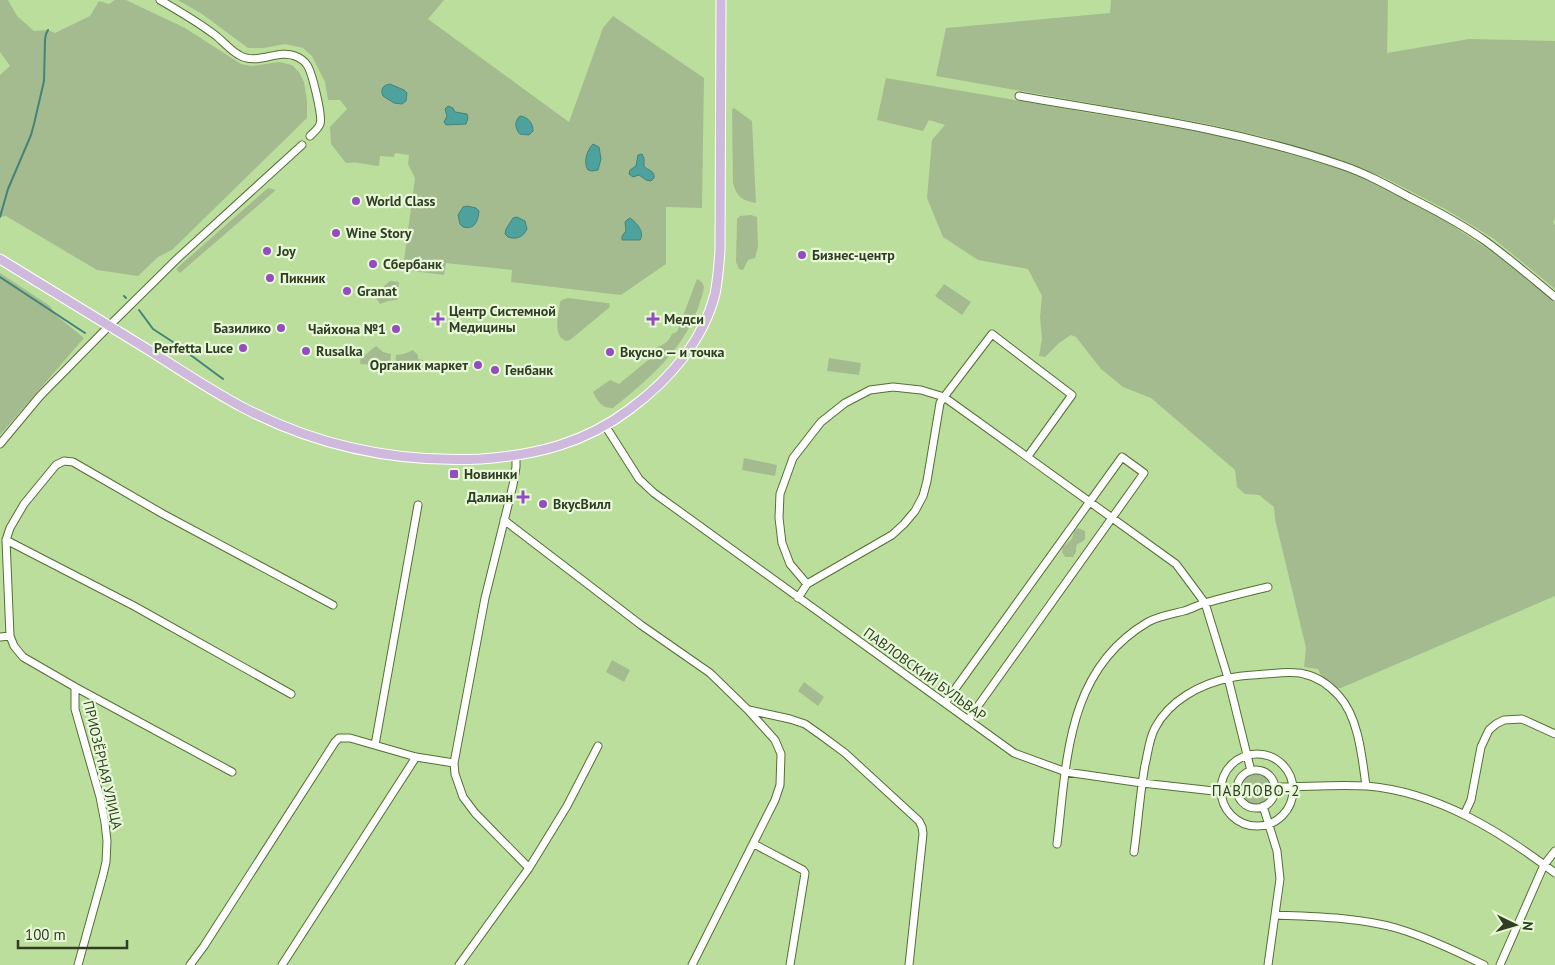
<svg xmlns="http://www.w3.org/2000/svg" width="1555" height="965" font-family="'PT Sans',sans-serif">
  <rect width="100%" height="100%" fill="#bcde9c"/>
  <path fill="#a4bb90" d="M 0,0 L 8,0 L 17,16 L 34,31 L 48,30 L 55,33 L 90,16 L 99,1 L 109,4 L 115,0 L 126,0 L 185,28 L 241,64 L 252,66 L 279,62 L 292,65 L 299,72 L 304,82 L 307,101 L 307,118 L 172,250 L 158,257 L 138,276 L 97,270 L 6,216 L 0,217 L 0,75 L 10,66 L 0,52 Z
    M 178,0 L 444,0 L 428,19 L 569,122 L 603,28 L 613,16 L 704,78 L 702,208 L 666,207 L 666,264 L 621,295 L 511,282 L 512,270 L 446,263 L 444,275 L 405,270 L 403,268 L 415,178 L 408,164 L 409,155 L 395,153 L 394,157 L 380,156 L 379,166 C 367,165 358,161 346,163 L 331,144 L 330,127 L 347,109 L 340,100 L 328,100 L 325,82 L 312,56 L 303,48 L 285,44 L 264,48 L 248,48 L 202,14 Z
    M 1111,0 L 1388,0 L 1387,53 L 1469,39 L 1555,41 L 1555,219 L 1553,222 L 1555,225 L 1555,289 L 1494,239 L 1447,210 L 1385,178 L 1343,161 L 1272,139 L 1208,124 L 936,76 L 946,28 L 1110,13 Z
    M 886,78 L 1207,133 L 1270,148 L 1341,169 L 1383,187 L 1441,218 L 1521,271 L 1555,303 L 1555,596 L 1341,688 L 1333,689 L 1323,679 L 1318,669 L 1304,667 L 1306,648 L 1275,519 L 1274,507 L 1259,495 L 1245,494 L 1237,487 L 1235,470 L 1151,398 L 1123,387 L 1101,369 L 1076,337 L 1071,335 L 1059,343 L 1045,357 L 1039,356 L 1042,339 L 1040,317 L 1042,296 L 1028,269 L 978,260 L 943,237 L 927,198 L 932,140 L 945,125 L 929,120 L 923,131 L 877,120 Z
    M 734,108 L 752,121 L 756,203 C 741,200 737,197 733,183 L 732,110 Z
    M 268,188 L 276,190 L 180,273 L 176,269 Z
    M 751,215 L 757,217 L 758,247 L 755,258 L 748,260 L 743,270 L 739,269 L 736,262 L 737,219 L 740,216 Z
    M 0,273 L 50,306 L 57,316 L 84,338 L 0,435 Z
    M 697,279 C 708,284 703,292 700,302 C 686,348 649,379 613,408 C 601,408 598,402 593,392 L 610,380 L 619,384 L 658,352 L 657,347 C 664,345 669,341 672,334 L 677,332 Z
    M 390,281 L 399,282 L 397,300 L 388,301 L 380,304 L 376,298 L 377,292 Z
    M 944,284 L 971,302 L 962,315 L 935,296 Z
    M 568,298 L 607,303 L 609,303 L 610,307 L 570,340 L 566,341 C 552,336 559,314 560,302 L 562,300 Z
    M 376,346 L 383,352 L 391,354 L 390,366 L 360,364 L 361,354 L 365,355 Z
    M 413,350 L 418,355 L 418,359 L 423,360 L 422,370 L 395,367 L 396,355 L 404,354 Z
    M 829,358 L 861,363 L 859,375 L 827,371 Z
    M 744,458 L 777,465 L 775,476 L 742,470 Z
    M 1078,528 L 1085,531 L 1085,539 C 1079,546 1076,540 1076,552 L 1073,557 L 1065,557 L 1062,552 L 1063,547 L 1072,539 L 1074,531 Z
    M 612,660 L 630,670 L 624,682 L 606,672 Z
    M 804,682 L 824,697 L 818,706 L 798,691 Z
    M1241 789a15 15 0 1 1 30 0a15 15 0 1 1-30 0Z"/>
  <path fill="#4da29d" stroke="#448478" d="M 390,84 L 404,90 L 407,93 L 406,101 L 402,104 L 394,103 L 383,96 C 380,89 383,85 390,84 Z
    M 448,106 L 453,108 L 455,112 L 467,114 L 468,118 L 466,124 L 446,125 L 444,122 L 447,116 L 445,109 Z
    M 520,116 C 528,117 533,123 533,131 L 529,135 L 520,134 C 515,129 514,121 520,116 Z
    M 593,144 L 599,147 L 601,159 L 598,170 L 592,171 L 588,170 C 583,162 587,150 593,144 Z
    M 642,154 L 644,158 L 644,166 C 648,171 655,170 654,178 L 651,181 L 646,180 L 639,175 L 633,177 L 629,174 L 630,170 L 636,166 L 638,155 Z
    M 467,206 L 476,208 L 479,211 C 478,221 475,230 463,227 L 460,224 L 458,215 L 463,207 Z
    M 517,217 L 525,221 L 527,229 C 523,237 517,240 508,237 L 505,234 L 506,229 L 513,218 Z
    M 630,218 C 637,223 645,232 640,240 L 622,240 L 622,236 L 626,231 L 625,222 L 628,219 Z"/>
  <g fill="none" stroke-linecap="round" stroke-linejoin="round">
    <path stroke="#448478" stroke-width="2" d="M 0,217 L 8,189 L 31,135 L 34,124 L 44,81 L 45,40 L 46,34 L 48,30
      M 0,277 L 85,333
      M 124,296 L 126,298
      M 139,310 L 153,329 L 173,342 L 223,379"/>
    <defs>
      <path id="minor" d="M 160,0 C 179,11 198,22 215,35 C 223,41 230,50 239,55 C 257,66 277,49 295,56 C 300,58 304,60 307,65 C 312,72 323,117 320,124 C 319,128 314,132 310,136
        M 1019,96 C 1127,115 1237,129 1341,165 C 1365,173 1387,185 1409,197 C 1435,210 1461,224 1484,240 C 1509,258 1532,278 1555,297
        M 606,427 L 639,479 L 654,493 L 1014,753 L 1066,772 L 1142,783 L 1214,791 L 1237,790
        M 0,444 L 40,396 L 109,326 L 179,257 L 302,145
        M 504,520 L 641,625 L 710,673 L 748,710 L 775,740 L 781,754 L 780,785 L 775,800 L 692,965
        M 6,540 L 134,606 L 291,694
        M 807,584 L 790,564 L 782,543 L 779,518 L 780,494 L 793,458 L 821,422 L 845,403 L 870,390 L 893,387 L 921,390 L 944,397 L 1176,564 L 1205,603 L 1228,678 L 1251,771
        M 798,598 L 807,584 L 892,535 L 904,524 L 915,511 L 923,496 L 927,481 L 940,403 L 944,397 L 992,334 L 1072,395 L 1028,456
        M 10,636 L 6,540 L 10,528 L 24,504 L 56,465 L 64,461 L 73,462 L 163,514 L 333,605
        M 0,637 L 10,636 L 14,646 L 23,657 L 75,687 L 232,772
        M 75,687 L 75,709 L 100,797 L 105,823 L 107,841 L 106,862 L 103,875 L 78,965
        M 945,703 L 1122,457 L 1144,473 L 968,720
        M 749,710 L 790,719 L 805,724 L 822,736 L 845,753 L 919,821 L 922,827 L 923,834 L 909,965
        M 375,745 L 418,505
        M1221 790a36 36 0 1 1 72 0a36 36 0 1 1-72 0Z
        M1237 789a19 19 0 1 1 38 0a19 19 0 1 1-38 0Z
        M 1275,787 C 1305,787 1337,784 1367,786 C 1437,792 1500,831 1555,873
        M 1263,806 L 1277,851 L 1280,879 L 1268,965
        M 1464,815 L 1471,800 L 1481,747 L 1489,730 L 1496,724 L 1504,720 L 1522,719 L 1555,734
        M 754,844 L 803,870 L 805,873 L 790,965
        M 1057,844 C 1067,761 1066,670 1148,622 C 1159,616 1172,614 1184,611 C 1191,609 1198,605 1205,603 C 1226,597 1247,592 1268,587
        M 1134,852 C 1138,823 1140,793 1145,765 C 1148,753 1149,739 1155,728 C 1169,701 1200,684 1229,678 C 1241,675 1254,675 1266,674 C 1279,673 1292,671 1304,674 C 1318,677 1330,686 1339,696 C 1359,718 1362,758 1366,786
        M 529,868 L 567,806 L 598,746
        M 1275,915 C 1315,917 1357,917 1396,928 C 1427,937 1456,951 1484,965
        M 190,965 L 204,946 L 335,742 L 339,738 L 350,738 L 416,757 L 454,763
        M 282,965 L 416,757
        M 459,965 L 529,868 L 475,813 L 463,797 L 455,774 L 454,763 L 485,598 L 513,485 L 516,467 L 516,455
        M 1500,965 L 1544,865 L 1555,851"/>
      <path id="major" d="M 0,259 C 49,289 98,319 147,349 C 179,369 210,390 242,407 C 316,446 398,463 481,459 C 537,455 585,443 630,409 C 669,380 703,341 715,294 C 718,279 719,264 720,250 L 721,0"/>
    </defs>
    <use href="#minor" stroke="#537033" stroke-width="9"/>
    <use href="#major" stroke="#fff" stroke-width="11"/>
    <use href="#minor" stroke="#fff" stroke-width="7"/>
    <use href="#major" stroke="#cfbade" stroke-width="9"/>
  </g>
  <g fill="#944cc0" stroke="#e7f9d8" stroke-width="2">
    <circle cx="356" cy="201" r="5"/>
    <circle cx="336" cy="233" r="5"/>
    <circle cx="267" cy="251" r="5"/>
    <circle cx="802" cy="255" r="5"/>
    <circle cx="373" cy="264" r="5"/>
    <circle cx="270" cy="278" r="5"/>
    <circle cx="347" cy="291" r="5"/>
    <path d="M435.5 311.5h5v5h5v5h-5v5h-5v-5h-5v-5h5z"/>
    <path d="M650.5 311.5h5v5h5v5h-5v5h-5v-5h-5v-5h5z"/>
    <circle cx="281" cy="328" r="5"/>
    <circle cx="396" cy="329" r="5"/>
    <circle cx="243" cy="348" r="5"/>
    <circle cx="306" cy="351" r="5"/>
    <circle cx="610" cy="352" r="5"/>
    <circle cx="478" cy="365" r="5"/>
    <circle cx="495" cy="370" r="5"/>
    <rect x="449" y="469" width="10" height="10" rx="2.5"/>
    <path d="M520.5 489.5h5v5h5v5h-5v5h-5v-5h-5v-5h5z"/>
    <circle cx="543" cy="504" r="5"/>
  </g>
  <g text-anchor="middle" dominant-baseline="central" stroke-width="4.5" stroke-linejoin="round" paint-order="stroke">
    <g font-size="14" font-weight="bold" fill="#303d23" stroke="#e7f9d8" text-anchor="start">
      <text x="366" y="201">World Class</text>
      <text x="346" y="233">Wine Story</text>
      <text x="277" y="251">Joy</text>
      <text x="812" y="255">Бизнес-центр</text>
      <text x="383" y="264">Сбербанк</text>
      <text x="280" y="278">Пикник</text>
      <text x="357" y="291">Granat</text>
      <text x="449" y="311">Центр Системной<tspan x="449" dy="16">Медицины</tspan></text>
      <text x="664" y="319">Медси</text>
      <text x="271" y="328" text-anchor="end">Базилико</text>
      <text x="386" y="329" text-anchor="end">Чайхона №1</text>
      <text x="233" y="348" text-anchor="end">Perfetta Luce</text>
      <text x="316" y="351">Rusalka</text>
      <text x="620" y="352">Вкусно — и точка</text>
      <text x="468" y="365" text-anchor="end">Органик маркет</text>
      <text x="505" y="370">Генбанк</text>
      <text x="464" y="474">Новинки</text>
      <text x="513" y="497" text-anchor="end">Далиан</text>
      <text x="553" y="504">ВкусВилл</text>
    </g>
    <g font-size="14" fill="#303d23" stroke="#e7f9d8">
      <text transform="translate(925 674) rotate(36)">ПАВЛОВСКИЙ БУЛЬВАР</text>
      <text transform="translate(103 765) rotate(77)">ПРИОЗЁРНАЯ УЛИЦА</text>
    </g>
    <g font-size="15" letter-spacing="1" fill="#303d23" stroke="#e7f9d8">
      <text x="1256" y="790">ПАВЛОВО-2</text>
    </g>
  </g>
  <g transform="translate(1515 925) rotate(95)" stroke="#e7f9d8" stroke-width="4" paint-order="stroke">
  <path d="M0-4L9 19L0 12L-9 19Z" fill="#303d23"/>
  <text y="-8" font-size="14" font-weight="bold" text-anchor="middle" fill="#303d23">N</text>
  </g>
  <path d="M18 940v8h109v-8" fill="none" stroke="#303d23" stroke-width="2.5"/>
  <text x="25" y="940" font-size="15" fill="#303d23" stroke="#e7f9d8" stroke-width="4" paint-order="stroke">100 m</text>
</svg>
